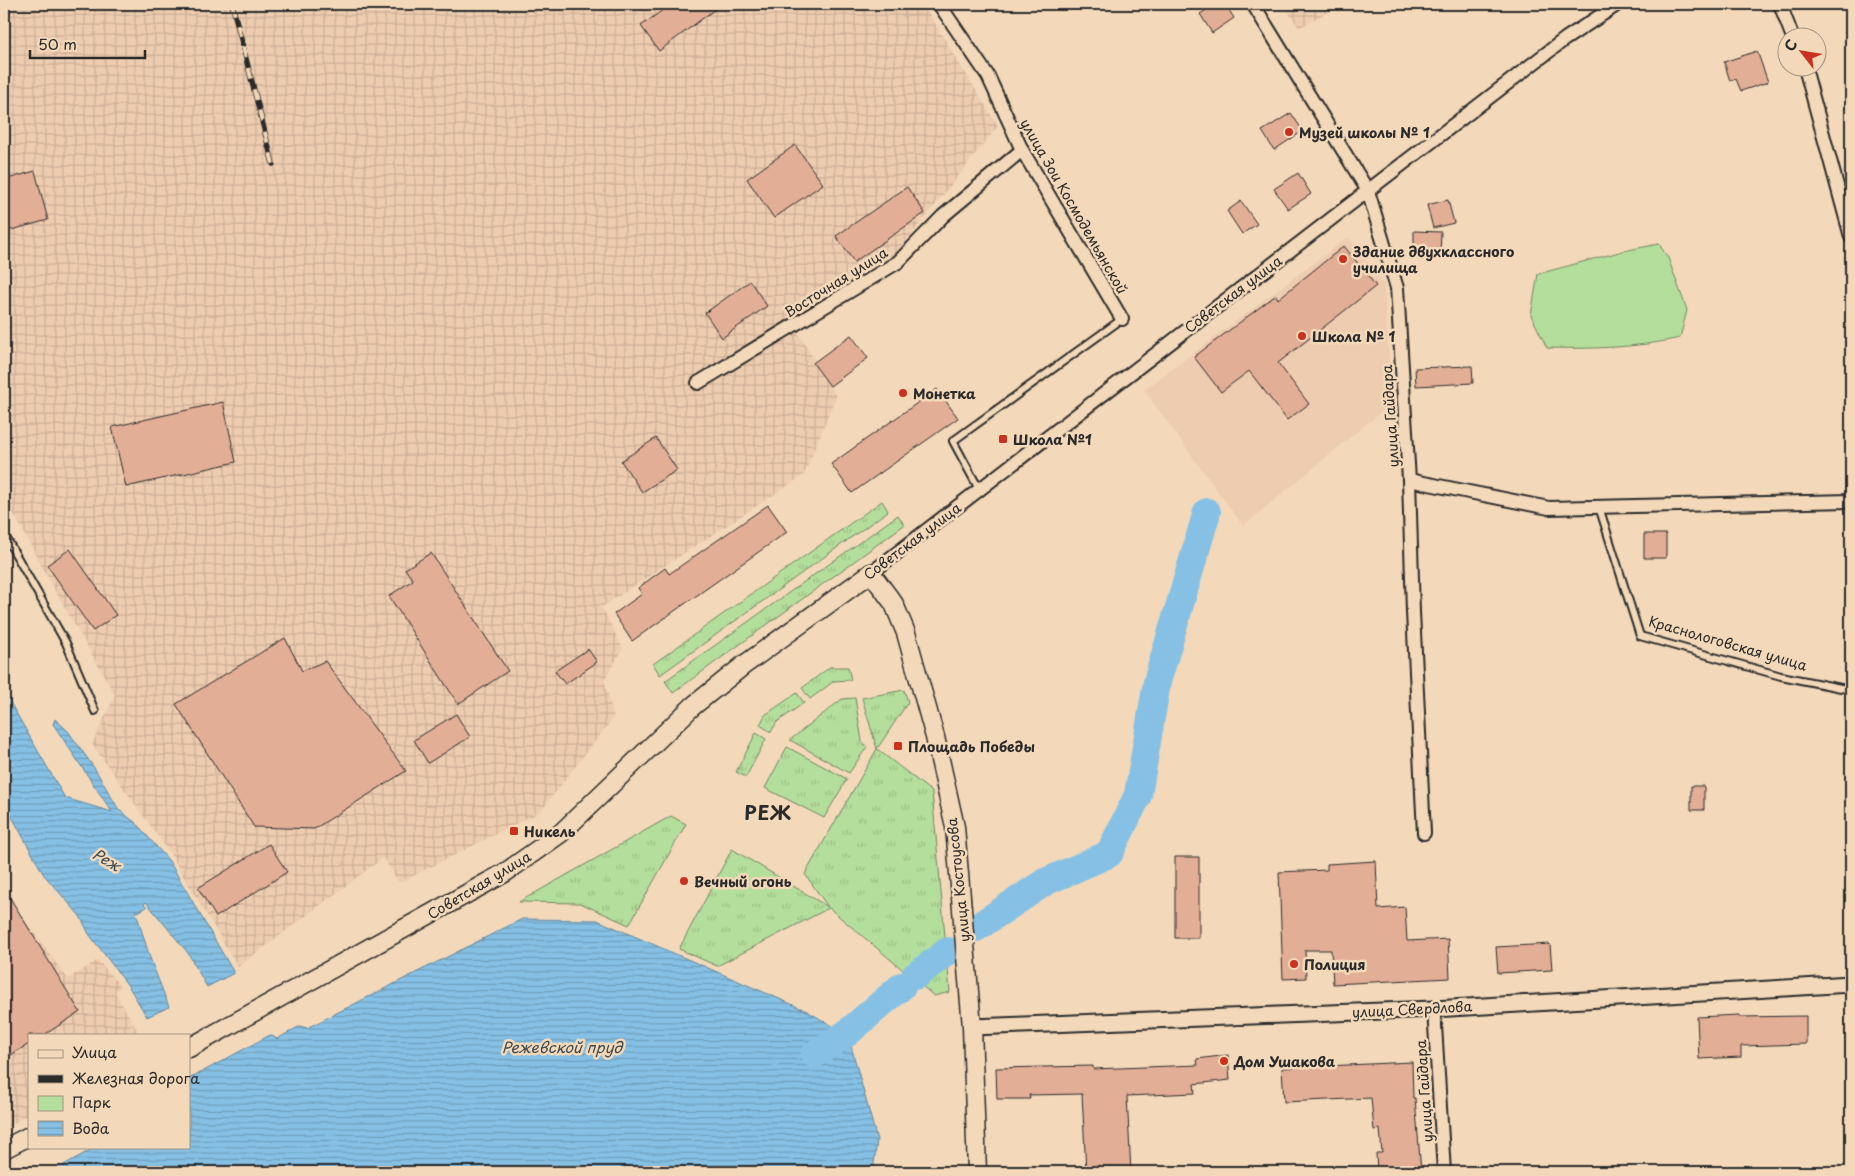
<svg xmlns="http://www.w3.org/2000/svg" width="1855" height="1176" font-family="'Playpen Sans',sans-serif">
  <defs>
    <pattern id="industrial-grid" width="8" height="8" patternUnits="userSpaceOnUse" patternTransform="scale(1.25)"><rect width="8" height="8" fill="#eeccaf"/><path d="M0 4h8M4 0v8" fill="none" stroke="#ccaf97"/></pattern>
    <pattern id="grass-tufts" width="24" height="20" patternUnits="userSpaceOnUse" patternTransform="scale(1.25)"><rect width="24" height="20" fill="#b4de9b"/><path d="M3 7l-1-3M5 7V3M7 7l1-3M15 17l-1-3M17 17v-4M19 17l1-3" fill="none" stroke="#9bbf86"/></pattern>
    <pattern id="water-rules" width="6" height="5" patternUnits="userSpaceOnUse" patternTransform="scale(1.25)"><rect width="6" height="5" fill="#86c1e5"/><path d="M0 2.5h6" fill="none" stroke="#6e9dba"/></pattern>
  </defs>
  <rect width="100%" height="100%" fill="#f3d9ba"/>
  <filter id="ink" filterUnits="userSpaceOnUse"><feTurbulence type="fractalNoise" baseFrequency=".02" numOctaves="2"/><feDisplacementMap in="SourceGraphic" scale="10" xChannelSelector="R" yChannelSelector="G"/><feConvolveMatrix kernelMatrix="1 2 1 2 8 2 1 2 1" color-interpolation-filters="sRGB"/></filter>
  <g filter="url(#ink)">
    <path fill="#eeccaf" d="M 1348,237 L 1384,283 L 1392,403 L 1243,526 L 1144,390 Z"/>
    <path fill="url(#industrial-grid)" d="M 4,4 L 923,4 L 998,126 L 897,253 L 788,316 L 836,396 L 804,475 L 602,607 L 623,649 L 604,680 L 614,717 L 540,812 L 399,883 L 383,858 L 238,967 L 169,852 L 92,744 L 115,695 L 54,589 L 4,496 Z
      M 1283,4 L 1341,4 L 1299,28 Z
      M 4,883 L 14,906 L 68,979 L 98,960 L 121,987 L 115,992 L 140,1035 L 29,1035 L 29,1114 L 4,1129 Z"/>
    <path fill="url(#grass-tufts)" stroke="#708463" d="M 882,501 L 888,511 L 660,675 L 653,664 Z
      M 898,515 L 904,525 L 673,693 L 665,681 Z
      M 830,667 L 848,667 L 851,680 L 834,681 L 810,699 L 802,688 Z
      M 904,690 L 908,702 L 877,749 L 932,792 L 950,992 L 934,996 L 829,908 L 717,966 L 679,949 L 732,849 L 828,907 L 805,874 L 877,749 L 862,698 Z
      M 797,693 L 804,703 L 777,722 L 771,732 L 760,725 L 765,715 Z
      M 855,698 L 862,741 L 867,747 L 849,773 L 790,740 L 842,699 Z
      M 756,733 L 766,739 L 746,777 L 736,772 Z
      M 787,747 L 847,779 L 824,818 L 765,788 Z
      M 671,816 L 686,824 L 629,925 L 580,903 L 519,902 Z"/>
    <path fill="#b4de9b" stroke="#708463" d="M 1659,244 L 1668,258 L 1687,310 L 1680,338 C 1637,348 1591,349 1547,348 L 1531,315 L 1538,274 L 1623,251 Z"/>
    <path fill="url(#water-rules)" stroke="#62859b" d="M 4,692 L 65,798 L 112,812 L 53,724 L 55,719 L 68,731 L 95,769 L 119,810 L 136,823 L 169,861 L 234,973 L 207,987 L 188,953 L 146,902 L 144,904 L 147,907 L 138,912 L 135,909 L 150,958 L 169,1007 L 147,1017 L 129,987 L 89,934 L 80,916 L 44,875 L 6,806 L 4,799 Z
      M 522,919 L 597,920 L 805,1010 L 848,1035 L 877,1140 L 873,1172 L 51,1172 L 96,1147 L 189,1147 L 189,1079 L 270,1035 L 277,1039 L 300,1026 L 307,1028 Z"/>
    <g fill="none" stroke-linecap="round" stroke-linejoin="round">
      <path stroke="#86c1e5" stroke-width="28" d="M 976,928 L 1045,882 L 1109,854 L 1138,795 L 1157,682 L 1207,512
        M 915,976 L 948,951
        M 815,1054 L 846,1034 L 902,986"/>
    </g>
    <path fill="#e3ae96" stroke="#2b2b2b" d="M 671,4 L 722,4 L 659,51 L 641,26 Z
      M 1216,4 L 1225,4 L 1234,18 L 1212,33 L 1200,14 Z
      M 1757,51 L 1768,82 L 1741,91 L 1736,79 L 1730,81 L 1724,62 Z
      M 1291,113 L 1303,131 L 1274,150 L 1262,131 Z
      M 795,145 L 823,184 L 774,218 L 747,179 Z
      M 35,171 L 48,220 L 4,232 L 4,180 Z
      M 1298,173 L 1311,194 L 1288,209 L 1274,189 Z
      M 907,187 L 925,213 L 854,262 L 836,236 Z
      M 1448,200 L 1454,223 L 1433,228 L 1427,205 Z
      M 1241,201 L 1257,224 L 1242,234 L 1227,211 Z
      M 1414,231 L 1441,232 L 1440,257 L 1414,257 Z
      M 1344,246 L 1376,286 L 1278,363 L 1309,404 L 1287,420 L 1249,371 L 1221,392 L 1194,357 L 1276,295 L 1278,299 Z
      M 750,281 L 767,306 L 722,338 L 705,313 Z
      M 851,335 L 868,358 L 830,386 L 813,363 Z
      M 1472,366 L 1473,383 L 1416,386 L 1415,368 Z
      M 937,389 L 958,418 L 852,493 L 831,464 Z
      M 223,402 L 236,462 L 126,487 L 112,427 Z
      M 656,438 L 677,470 L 642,492 L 621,461 Z
      M 768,505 L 787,532 L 632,641 L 614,614 L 642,594 L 638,588 L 665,568 L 669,574 Z
      M 1644,534 L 1666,534 L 1666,558 L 1644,558 Z
      M 70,549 L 116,615 L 93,631 L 47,565 Z
      M 431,553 L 508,671 L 458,704 L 389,596 L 413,580 L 405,569 Z
      M 285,638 L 302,671 L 325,661 L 406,771 L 314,829 L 254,827 L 176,704 Z
      M 588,649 L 597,662 L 565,684 L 555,671 Z
      M 456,714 L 470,737 L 428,763 L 414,740 Z
      M 1691,786 L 1704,786 L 1704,810 L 1691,810 Z
      M 269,844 L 287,872 L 216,917 L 198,888 Z
      M 1175,857 L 1199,857 L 1199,938 L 1175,938 Z
      M 1376,861 L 1378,909 L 1405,907 L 1407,941 L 1448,939 L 1450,978 L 1333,984 L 1331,950 L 1305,950 L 1306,978 L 1283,979 L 1279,872 L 1327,870 L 1327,864 Z
      M 4,888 L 80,1012 L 44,1035 L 29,1035 L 29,1044 L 4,1059 Z
      M 1550,944 L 1552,970 L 1498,973 L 1496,947 Z
      M 1739,1015 L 1739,1017 L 1806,1016 L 1806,1044 L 1741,1046 L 1741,1057 L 1699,1059 L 1697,1017 Z
      M 1228,1055 L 1230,1080 L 1194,1084 L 1195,1093 L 1127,1096 L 1131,1172 L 1086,1172 L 1082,1094 L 1029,1095 L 1030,1099 L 997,1099 L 996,1068 L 1093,1066 L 1093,1069 L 1198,1065 L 1197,1059 Z
      M 1412,1062 L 1413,1098 L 1415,1098 L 1421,1172 L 1377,1172 L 1376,1153 L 1382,1153 L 1380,1129 L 1374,1130 L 1371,1098 L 1284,1102 L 1282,1068 Z"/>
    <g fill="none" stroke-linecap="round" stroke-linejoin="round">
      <defs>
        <path id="service" d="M 979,489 L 953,441 L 1122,319
          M 1599,507 L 1640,636 L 1781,676 L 1851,690
          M 4,534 L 66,643 L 95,711"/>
        <path id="minor" d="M 939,4 L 988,76 L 1022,150 L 1122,319
          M 1253,4 L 1368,191 L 1397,288 L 1409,480 L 1413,612 L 1424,833
          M 1780,4 L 1793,38
          M 1805,68 L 1851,237
          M 698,383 L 898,262 L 943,216 L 1022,150
          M 1409,480 L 1549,508 L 1851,501
          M 871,573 L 1565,39 L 1618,4
          M 1434,1009 L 1444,1172"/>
        <path id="tertiary" d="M 972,1027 L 1434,1009 L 1851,984"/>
        <path id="secondary" d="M 189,1048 L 506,872 L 561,833 L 693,706 L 744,665 L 871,573 L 894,604 L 906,633 L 935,737 L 955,827 L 972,1027 L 977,1172
          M 4,1149 L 29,1136"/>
      </defs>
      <use href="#service" stroke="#2b2b2b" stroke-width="10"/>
      <use href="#minor" stroke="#2b2b2b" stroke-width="16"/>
      <use href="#tertiary" stroke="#2b2b2b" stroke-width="19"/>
      <use href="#secondary" stroke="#2b2b2b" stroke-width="21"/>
      <use href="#service" stroke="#f3d9ba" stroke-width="6"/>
      <use href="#minor" stroke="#f3d9ba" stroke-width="12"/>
      <use href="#tertiary" stroke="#f3d9ba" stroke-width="15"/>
      <use href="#secondary" stroke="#f3d9ba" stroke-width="18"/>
      <defs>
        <path id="rail" d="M 232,4 L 273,164"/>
      </defs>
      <use href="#rail" stroke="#2b2b2b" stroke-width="5.5"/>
      <use href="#rail" stroke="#f3d9ba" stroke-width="4" stroke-dasharray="11" stroke-linecap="butt"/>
    </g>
  </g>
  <g fill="#c8321e" stroke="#f3d9ba" stroke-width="2">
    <circle cx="1289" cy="132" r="5"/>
    <circle cx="1343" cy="259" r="5"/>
    <circle cx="1302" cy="336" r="5"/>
    <circle cx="903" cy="393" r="5"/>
    <rect x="998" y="434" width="10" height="10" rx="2.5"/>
    <rect x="893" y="741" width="10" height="10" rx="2.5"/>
    <rect x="509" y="826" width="10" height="10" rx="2.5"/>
    <circle cx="684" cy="881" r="5"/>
    <circle cx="1294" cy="964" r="5"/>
    <circle cx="1224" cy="1061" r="5"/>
  </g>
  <g text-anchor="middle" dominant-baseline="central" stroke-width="5" stroke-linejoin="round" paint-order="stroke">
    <g font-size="14" font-weight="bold" fill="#2b2b2b" stroke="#f3d9ba" text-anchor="start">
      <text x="1299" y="132">Музей школы № 1</text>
      <text x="1353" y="251">Здание двухклассного<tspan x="1353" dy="16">училища</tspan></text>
      <text x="1312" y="336">Школа № 1</text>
      <text x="913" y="393">Монетка</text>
      <text x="1013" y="439">Школа №1</text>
      <text x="908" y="746">Площадь Победы</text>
      <text x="524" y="831">Никель</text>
      <text x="694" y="881">Вечный огонь</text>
      <text x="1304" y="964">Полиция</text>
      <text x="1234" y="1061">Дом Ушакова</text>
    </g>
    <g font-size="14" fill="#2b2b2b" stroke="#f3d9ba">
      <text transform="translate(1074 206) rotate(60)">улица Зои Космодемьянской</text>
      <text transform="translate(836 282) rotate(-32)">Восточная улица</text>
      <text transform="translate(1233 294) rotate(-37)">Советская улица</text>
      <text transform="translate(1390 416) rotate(-94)">улица Гайдара</text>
      <text transform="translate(912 541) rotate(-37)">Советская улица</text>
      <text transform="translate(1728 643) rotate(16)">Краснологовская улица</text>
      <text transform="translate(958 880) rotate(-96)">улица Костоусова</text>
      <text transform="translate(479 885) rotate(-31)">Советская улица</text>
      <text transform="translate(1412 1009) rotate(-3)">улица Свердлова</text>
      <text transform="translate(1424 1091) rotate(-94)">улица Гайдара</text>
    </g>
    <g font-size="15" font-style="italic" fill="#3d4950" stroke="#f3d9ba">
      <text transform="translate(107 859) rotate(30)">Реж</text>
      <text x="562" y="1046">Режевской пруд</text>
    </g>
    <g font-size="19" font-weight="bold" letter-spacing="1" fill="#2b2b2b" stroke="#f3d9ba">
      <text x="768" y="812">РЕЖ</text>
    </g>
  </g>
  <rect width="1855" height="1176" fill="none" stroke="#f3d9ba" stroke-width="20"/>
  <rect x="10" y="10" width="1835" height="1156" fill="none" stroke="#2b2b2b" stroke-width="2" filter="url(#ink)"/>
  <rect x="28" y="1034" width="162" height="115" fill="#f3d9ba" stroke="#a39381"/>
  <rect x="38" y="1050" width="25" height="8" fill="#f3d9ba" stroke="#a39381"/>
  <text x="72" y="1058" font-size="15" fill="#2b2b2b">Улица</text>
  <rect x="38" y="1075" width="25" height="8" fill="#2b2b2b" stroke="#a39381"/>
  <text x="72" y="1084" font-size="15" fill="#2b2b2b">Железная дорога</text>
  <rect x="38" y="1096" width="25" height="15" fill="#b4de9b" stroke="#a39381"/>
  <text x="72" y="1108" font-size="15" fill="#2b2b2b">Парк</text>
  <rect x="38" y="1121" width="25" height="15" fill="url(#water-rules)" stroke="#a39381"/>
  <text x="72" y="1134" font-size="15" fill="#2b2b2b">Вода</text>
  <g transform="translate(1802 52) rotate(301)"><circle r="24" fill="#f3d9ba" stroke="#a39381"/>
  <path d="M0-4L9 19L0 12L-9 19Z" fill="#c8321e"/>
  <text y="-8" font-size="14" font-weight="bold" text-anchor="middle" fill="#2b2b2b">С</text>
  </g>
  <path d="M30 50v8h115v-8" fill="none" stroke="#2b2b2b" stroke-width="2.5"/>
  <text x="38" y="50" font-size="15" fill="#2b2b2b" stroke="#f3d9ba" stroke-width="4" paint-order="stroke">50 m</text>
</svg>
